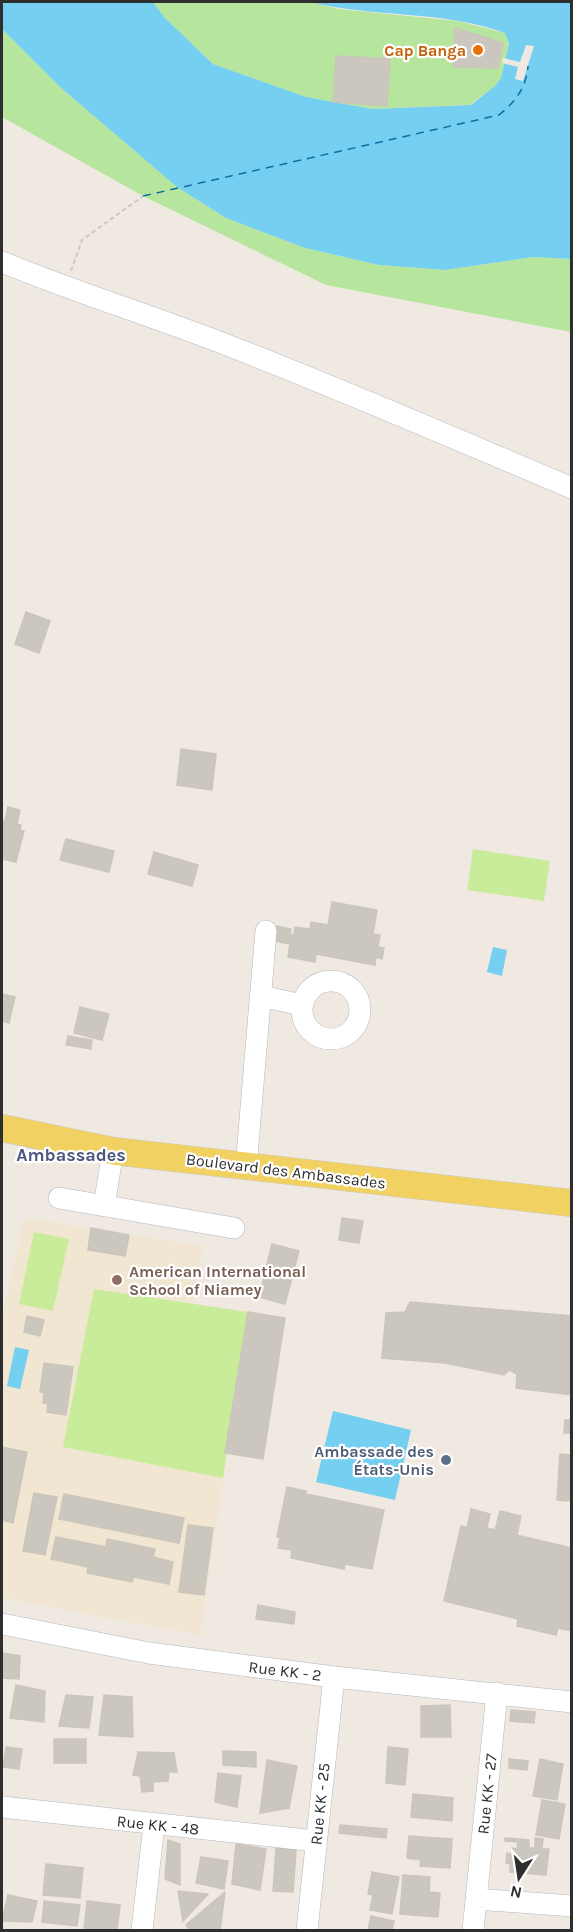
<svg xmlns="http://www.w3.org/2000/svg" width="573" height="1932" font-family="Karla,sans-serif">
  <rect width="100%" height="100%" fill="#efe9e1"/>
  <path fill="#f0e6d1" d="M 24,1218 L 203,1246 L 193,1304 L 248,1312 L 200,1635 L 2,1598 L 2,1318 Z"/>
  <path fill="#b6e59e" d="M 153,2 L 310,2 L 339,9 L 458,21 L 505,33 L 509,44 L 501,78 L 495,86 L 470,105 L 373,109 L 306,97 L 213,64 L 165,18 Z
    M 2,29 L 60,87 L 177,187 L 226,218 L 305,248 L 379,265 L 445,270 L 533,257 L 571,259 L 571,332 L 326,285 L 143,196 L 2,117 Z"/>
  <path fill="#c9ec9a" d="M 473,849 L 550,861 L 544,901 L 467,890 Z
    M 34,1232 L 69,1239 L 53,1311 L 19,1304 Z
    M 94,1289 L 248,1312 L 223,1478 L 63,1447 Z"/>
  <path fill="#75cff0" d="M 2,2 L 153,2 L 165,18 L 213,64 L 306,97 L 373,109 L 471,105 L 495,86 L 501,78 L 509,44 L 505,33 C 443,10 374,18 310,2 L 571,2 L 571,259 L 533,257 L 445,270 L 379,265 L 305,248 L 226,218 L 177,187 L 60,87 L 2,29 Z
    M 493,947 L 507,950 L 502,976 L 487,972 Z
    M 15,1347 L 29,1350 L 20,1389 L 7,1386 Z
    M 333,1411 L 411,1430 L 395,1500 L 316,1482 Z"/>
  <path fill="#efe9e1" d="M 526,45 L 534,46 L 523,81 L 515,79 L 518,67 L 502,63 L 503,58 L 520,62 Z"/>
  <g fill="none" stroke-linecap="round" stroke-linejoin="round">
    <path stroke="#0d6fa3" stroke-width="1.5" stroke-dasharray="8 6" stroke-linecap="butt" d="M 143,196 L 499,115 C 516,101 526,88 528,66"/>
  </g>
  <path fill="#cbc7bf" stroke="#cbc5ba" stroke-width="1.5" d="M 455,28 L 503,43 L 498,68 L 453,67 Z
    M 336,56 L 390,59 L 387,106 L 333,102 Z
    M 26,612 L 50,621 L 39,653 L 15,644 Z
    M 181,749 L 216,754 L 212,790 L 177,785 Z
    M 8,807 L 20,810 L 17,824 L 5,821 Z
    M 2,821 L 21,825 L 20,830 L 24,831 L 16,862 L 2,859 Z
    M 66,839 L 114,851 L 109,872 L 60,860 Z
    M 154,852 L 198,865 L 192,886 L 148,874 Z
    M 332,902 L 377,910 L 373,934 L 380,935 L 378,947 L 384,948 L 382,959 L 376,957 L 375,965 L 316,954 L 315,962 L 288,957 L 290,944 L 274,941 L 276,926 L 291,929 L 290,934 L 294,935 L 295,927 L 310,929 L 311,922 L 328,925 Z
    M 2,994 L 15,997 L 9,1023 L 2,1021 Z
    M 80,1007 L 109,1014 L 102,1040 L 74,1033 Z
    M 68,1036 L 92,1040 L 91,1049 L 66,1045 Z
    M 342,1218 L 363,1221 L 359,1243 L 339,1240 Z
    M 91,1228 L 129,1235 L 125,1256 L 88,1250 Z
    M 272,1244 L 299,1251 L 285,1304 L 259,1297 Z
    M 410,1302 L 572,1316 L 572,1395 L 516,1388 L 517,1374 L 509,1370 L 504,1375 L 445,1363 L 382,1358 L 386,1313 L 405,1312 Z
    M 248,1312 L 285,1318 L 263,1459 L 225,1453 Z
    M 27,1316 L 44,1320 L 40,1336 L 24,1332 Z
    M 44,1363 L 73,1367 L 66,1415 L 47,1412 L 48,1404 L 43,1403 L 44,1392 L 40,1392 Z
    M 565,1420 L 572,1420 L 572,1433 L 564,1433 Z
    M 2,1447 L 27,1452 L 13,1523 L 2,1520 Z
    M 560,1454 L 572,1455 L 569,1501 L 557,1500 Z
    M 287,1487 L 306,1491 L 306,1494 L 384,1510 L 372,1569 L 345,1564 L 344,1569 L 291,1558 L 292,1550 L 278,1548 L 280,1537 L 277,1537 Z
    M 34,1493 L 57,1497 L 45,1555 L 23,1551 Z
    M 64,1494 L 184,1518 L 179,1543 L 59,1519 Z
    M 471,1509 L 490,1514 L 486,1532 L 467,1528 Z
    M 500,1511 L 521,1516 L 517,1535 L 495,1530 Z
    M 188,1525 L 213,1528 L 204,1595 L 179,1592 Z
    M 461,1526 L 486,1532 L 475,1580 L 450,1574 Z
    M 487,1528 L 572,1548 L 572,1602 L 475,1580 Z
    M 56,1537 L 106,1547 L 107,1539 L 155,1549 L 153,1557 L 173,1562 L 169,1584 L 134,1577 L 132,1582 L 87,1573 L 88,1567 L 51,1559 Z
    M 450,1574 L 572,1602 L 572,1631 L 558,1628 L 556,1635 L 517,1626 L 518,1619 L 444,1601 Z
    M 258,1605 L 295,1612 L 294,1624 L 256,1619 Z
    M 2,1653 L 20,1656 L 19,1679 L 2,1678 Z
    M 16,1685 L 45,1691 L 44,1722 L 10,1718 Z
    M 66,1695 L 93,1697 L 89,1728 L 59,1726 Z
    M 104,1695 L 132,1697 L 133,1737 L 99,1735 Z
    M 450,1705 L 451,1737 L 421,1737 L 421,1706 Z
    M 511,1710 L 535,1712 L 534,1723 L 510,1721 Z
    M 54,1739 L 86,1739 L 86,1763 L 54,1763 Z
    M 6,1747 L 22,1749 L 19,1769 L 3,1767 Z
    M 388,1747 L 408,1749 L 405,1785 L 386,1783 Z
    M 223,1751 L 256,1752 L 256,1767 L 223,1765 Z
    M 138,1752 L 174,1753 L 177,1772 L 169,1772 L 168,1781 L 153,1782 L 153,1791 L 142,1792 L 140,1776 L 133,1775 Z
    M 509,1759 L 528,1761 L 527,1770 L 509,1768 Z
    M 540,1759 L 563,1764 L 557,1800 L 533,1796 Z
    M 267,1760 L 297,1766 L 289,1808 L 260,1813 Z
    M 218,1773 L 241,1776 L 237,1807 L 215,1802 Z
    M 413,1794 L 453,1798 L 452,1821 L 411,1817 Z
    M 542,1800 L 565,1804 L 559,1839 L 536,1835 Z
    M 340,1825 L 387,1829 L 386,1838 L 339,1833 Z
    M 409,1836 L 452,1839 L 450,1868 L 420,1866 L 421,1860 L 407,1858 Z
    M 505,1838 L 529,1840 L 529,1848 L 535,1848 L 535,1838 L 543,1839 L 542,1849 L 549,1849 L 546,1875 L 510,1872 L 510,1864 L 506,1863 L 507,1853 L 512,1854 L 512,1848 L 517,1849 L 518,1842 L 505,1841 Z
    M 168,1840 L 180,1844 L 180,1885 L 165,1879 Z
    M 236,1844 L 266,1849 L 260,1890 L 232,1884 Z
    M 276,1848 L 296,1850 L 293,1892 L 273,1891 Z
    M 201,1857 L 228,1861 L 224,1889 L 196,1883 Z
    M 46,1864 L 83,1868 L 80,1898 L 43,1895 Z
    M 372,1872 L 399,1877 L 392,1914 L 370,1910 L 373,1895 L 368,1894 Z
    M 403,1875 L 430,1877 L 429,1892 L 440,1893 L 438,1917 L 400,1914 Z
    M 178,1891 L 208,1894 L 183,1921 Z
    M 225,1892 L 220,1930 L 189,1930 L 186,1925 Z
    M 8,1895 L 37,1901 L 32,1922 L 2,1921 Z
    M 44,1901 L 80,1905 L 77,1926 L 42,1922 Z
    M 87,1901 L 120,1905 L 117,1930 L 84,1929 Z
    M 371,1916 L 394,1921 L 392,1930 L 368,1930 Z"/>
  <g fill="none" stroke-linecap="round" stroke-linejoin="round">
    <defs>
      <path id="minor" d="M 2,262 C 77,293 156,317 232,347 C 346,391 458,440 572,488
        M302 1010a29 29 0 1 1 58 0a29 29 0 1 1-58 0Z
        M 260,996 L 302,1005
        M 246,1167 L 266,931
        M 59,1198 L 234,1228
        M 104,1206 L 113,1151
        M 2,1624 L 149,1653 L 334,1677 L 572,1702
        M 2,1807 L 316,1841
        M 476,1899 L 572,1906
        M 142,1930 L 154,1825
        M 307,1930 L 334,1677
        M 473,1930 L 497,1693"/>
      <path id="major" d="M 2,1128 L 113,1151 L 572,1203"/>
    </defs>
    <use href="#minor" stroke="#b4b7c1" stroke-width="22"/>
    <use href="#major" stroke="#c9c9c9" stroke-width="28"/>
    <path stroke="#c9c9c9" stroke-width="2" stroke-dasharray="4.5 3" stroke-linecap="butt" d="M 71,271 L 82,240 L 143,196"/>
    <use href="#minor" stroke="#fff" stroke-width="21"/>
    <use href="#major" stroke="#f2d163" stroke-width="27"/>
  </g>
  <circle fill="#e8710a" stroke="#fff" stroke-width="2" cx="478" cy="50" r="6"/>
  <circle fill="#8d6e63" stroke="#fff" stroke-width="2" cx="117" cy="1280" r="6"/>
  <circle fill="#5c6f8a" stroke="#fff" stroke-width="2" cx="446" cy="1460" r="6"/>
  <g text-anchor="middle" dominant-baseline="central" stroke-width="4.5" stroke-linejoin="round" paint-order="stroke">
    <g font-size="16" font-weight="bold" fill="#c56008" stroke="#fff" text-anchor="end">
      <text x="466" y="50">Cap Banga</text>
    </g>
    <g font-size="16" fill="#2e2e2e" stroke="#fff">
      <text transform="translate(286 1171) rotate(7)">Boulevard des Ambassades</text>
      <text transform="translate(285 1671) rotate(7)">Rue KK - 2</text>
      <text transform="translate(487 1794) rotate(-84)">Rue KK - 27</text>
      <text transform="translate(320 1804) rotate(-84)">Rue KK - 25</text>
      <text transform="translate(158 1825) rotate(6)">Rue KK - 48</text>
    </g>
    <g font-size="16" font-weight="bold" fill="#785e54" stroke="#fff" text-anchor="start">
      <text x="129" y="1271">American International<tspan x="129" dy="18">School of Niamey</tspan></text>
    </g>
    <g font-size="16" font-weight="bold" fill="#4e5e75" stroke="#fff" text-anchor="end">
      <text x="434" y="1451">Ambassade des<tspan x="434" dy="18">États-Unis</tspan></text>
    </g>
    <g font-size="18" font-weight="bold" fill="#4d5680" stroke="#fff">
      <text x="71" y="1155">Ambassades</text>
    </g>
  </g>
  <rect width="573" height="1932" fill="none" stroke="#2e2e2e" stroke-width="6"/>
  <g transform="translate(519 1878) rotate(192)" stroke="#ffffff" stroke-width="4.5" paint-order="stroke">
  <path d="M0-4.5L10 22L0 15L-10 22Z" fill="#2e2e2e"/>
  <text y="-9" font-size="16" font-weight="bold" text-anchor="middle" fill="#2e2e2e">N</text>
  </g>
</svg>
